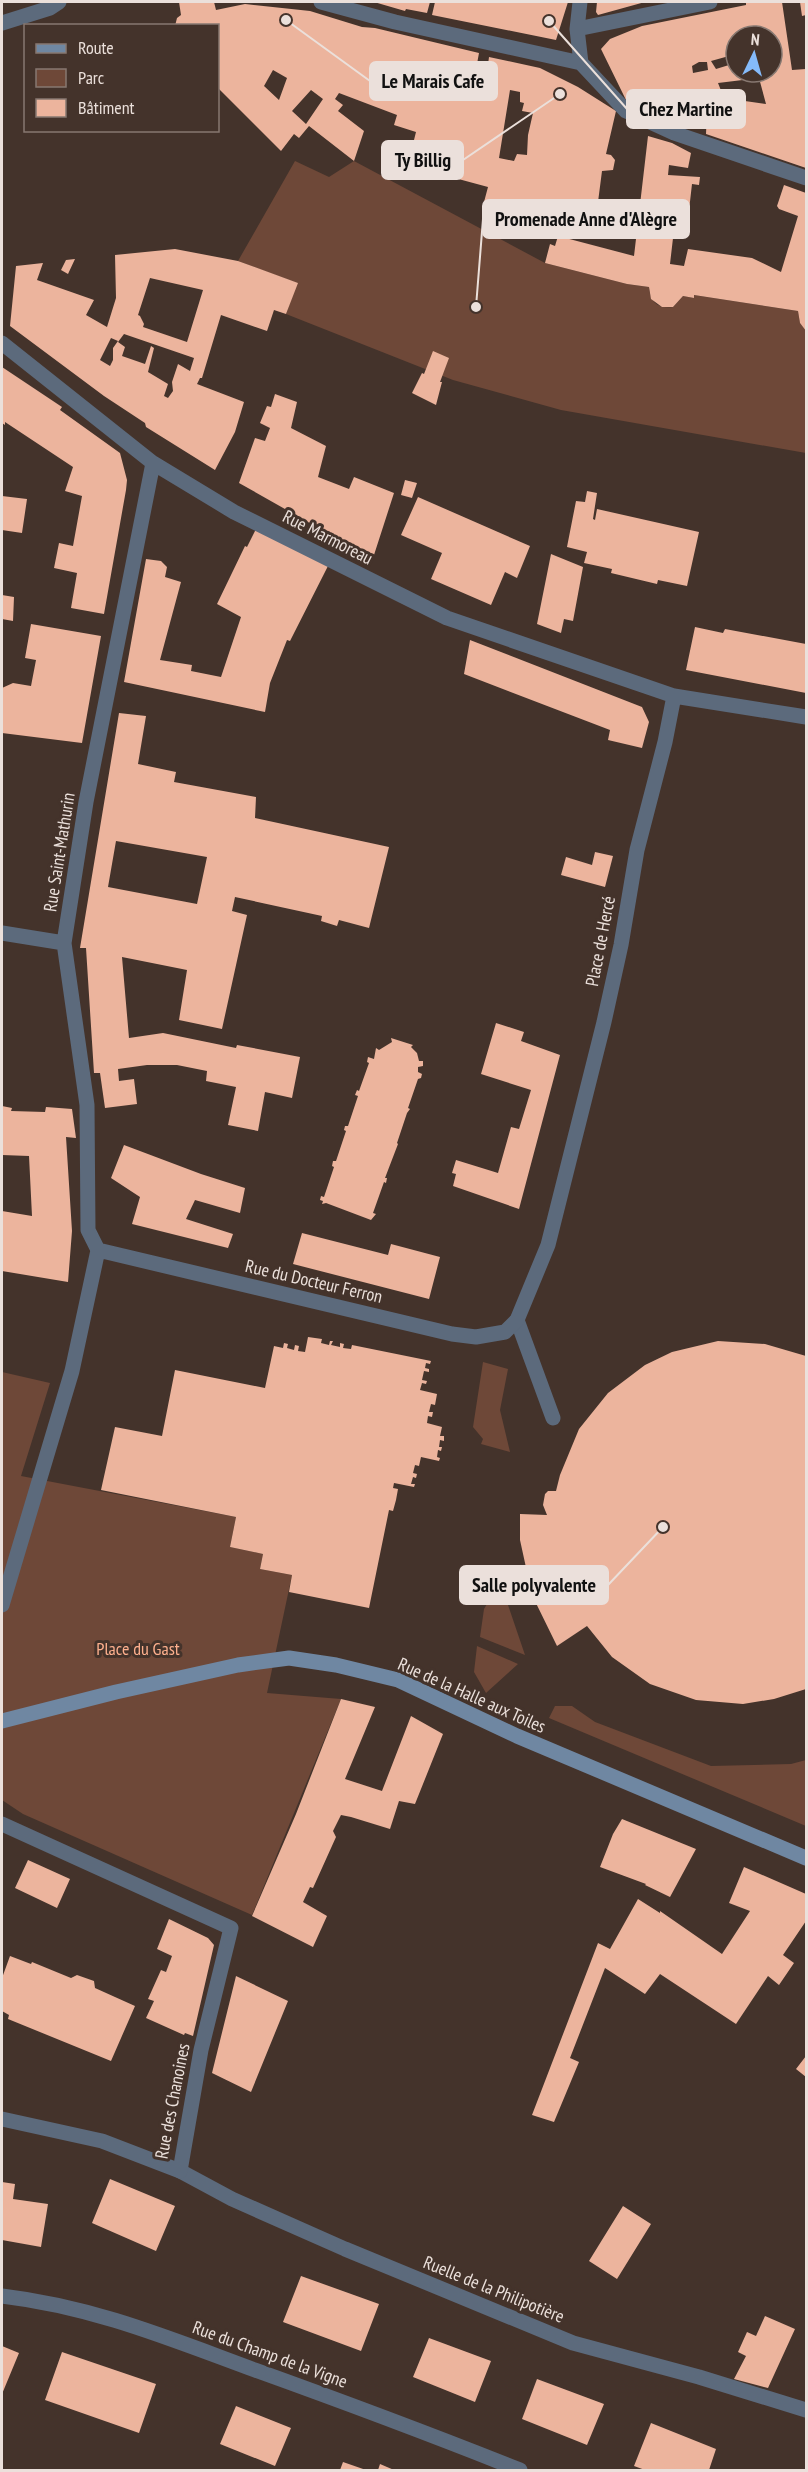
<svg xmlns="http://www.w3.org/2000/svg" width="808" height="2472" font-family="'PT Sans Narrow',sans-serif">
  <rect width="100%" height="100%" fill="#44332b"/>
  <path fill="#6e4838" d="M 295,161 L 329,177 L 354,161 L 545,263 L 627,284 L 649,287 C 650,302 658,309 673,307 L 683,296 L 694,298 L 694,295 L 798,311 L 800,323 L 806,331 L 806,453 L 561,410 L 453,380 L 286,314 L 297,283 L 238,261 Z
    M 483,1362 L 508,1369 L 500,1410 L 510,1452 L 481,1444 L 483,1439 L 473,1427 Z
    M 2,1372 L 50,1383 L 21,1476 L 236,1517 L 230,1547 L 263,1554 L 260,1569 L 292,1575 L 267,1693 L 341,1699 L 252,1915 L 23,1814 L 2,1800 Z
    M 490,1599 L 504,1601 L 508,1605 L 525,1655 L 480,1637 L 484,1609 Z
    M 477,1646 L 518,1664 L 486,1693 L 474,1672 Z
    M 555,1706 L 572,1706 L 595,1722 L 711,1766 L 791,1764 L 806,1760 L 806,1826 L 549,1718 Z"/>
  <path fill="#ecb49d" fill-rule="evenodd" d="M 179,2 L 214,2 L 216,10 L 245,4 L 310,11 L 362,27 L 375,28 L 479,53 L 472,91 L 484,94 L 489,57 L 540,68 L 578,87 L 616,111 L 606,154 L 611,155 L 615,160 L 613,170 L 602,171 L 598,202 L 567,200 L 565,215 L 484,202 L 488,187 L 451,177 L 456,160 L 412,148 L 416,132 L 394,125 L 397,115 L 339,93 L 335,99 L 343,105 L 338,111 L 364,131 L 354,161 L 309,126 L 299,138 L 294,134 L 281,151 L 218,88 L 218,26 L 175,26 L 177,18 L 181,15 ZM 273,70 L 287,78 L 279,100 L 264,86 ZM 311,90 L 323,99 L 306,124 L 292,111 ZM 510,90 L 520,92 L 520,102 L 524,103 L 522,111 L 533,113 L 528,135 L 527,155 L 517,154 L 514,161 L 499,158 Z
    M 374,2 L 430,2 L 427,13 L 406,9 L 405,11 Z
    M 435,2 L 568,2 L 556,40 L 432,15 Z
    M 597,2 L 645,2 L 598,15 L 596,12 Z
    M 746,2 L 782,2 L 792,70 L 806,69 L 806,168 L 706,134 L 707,111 L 695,113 L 686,109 L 678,112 L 678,124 L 626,100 L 601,49 L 610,39 L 642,26 L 746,5 ZM 736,36 L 772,36 L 772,72 L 736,72 ZM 729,56 L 729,65 L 716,69 L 711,61 ZM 699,62 L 707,62 L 708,70 L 693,73 L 692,66 ZM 759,78 L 766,104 L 724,98 L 718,83 Z
    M 800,2 L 806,2 L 806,15 L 802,16 Z
    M 648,136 L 672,143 L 691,153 L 688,168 L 669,165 L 668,175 L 700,177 L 699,185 L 692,184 L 688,219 L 685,222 L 675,221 L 670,264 L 684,266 L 688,249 L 752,258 L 781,272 L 798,216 L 779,209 L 777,206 L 784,185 L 806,193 L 806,331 L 800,323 L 798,311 L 694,295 L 694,298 L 683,296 L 673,307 L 662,307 L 651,299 L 649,287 L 627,284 L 545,263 L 550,244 L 555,246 L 558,236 L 634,256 Z
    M 175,249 L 238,261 L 298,283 L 286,314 L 274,310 L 267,331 L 221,315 L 202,378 L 200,378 L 197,384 L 244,402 L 235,432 L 215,470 L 146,427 L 145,423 L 104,396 L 10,326 L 16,266 L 43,263 L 37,280 L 94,300 L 86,315 L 107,327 L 116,298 L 115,255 ZM 150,278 L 203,290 L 187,342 L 143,327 L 144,324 L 140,316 L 138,315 ZM 124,334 L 194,358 L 190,371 L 178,364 L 172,382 L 173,391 L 168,398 L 164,396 L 168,384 L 148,372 L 154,348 L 151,346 L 145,364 L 122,356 L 125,347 L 118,342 ZM 111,338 L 118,341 L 113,348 L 113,360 L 110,366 L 100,360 Z
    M 75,259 L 68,274 L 61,270 L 66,260 Z
    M 433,351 L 449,358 L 440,382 L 442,382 L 436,405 L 412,393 L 422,373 L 424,374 Z
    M 2,367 L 62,407 L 60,410 L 120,453 L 127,480 L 126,490 L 104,614 L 71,608 L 77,573 L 54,568 L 59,543 L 73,546 L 82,496 L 65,491 L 73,467 L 5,422 L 5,425 L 2,423 Z
    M 275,394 L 297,402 L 291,428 L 326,446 L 318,477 L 349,489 L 354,477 L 394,493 L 374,555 L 338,539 L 239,483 L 255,438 L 265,441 L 270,428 L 260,423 L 267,406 L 271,407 Z
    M 405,480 L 417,483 L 412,498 L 401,495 Z
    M 587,491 L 597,493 L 593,519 L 595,520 L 597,509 L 699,532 L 687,586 L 658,580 L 657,584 L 611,573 L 612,569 L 584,563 L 587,552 L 567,547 L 576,501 L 585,502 Z
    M 2,496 L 27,499 L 22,533 L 2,530 Z
    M 418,497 L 530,546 L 517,578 L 505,572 L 491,605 L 431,579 L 442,553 L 401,535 Z
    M 256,529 L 328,566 L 290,641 L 287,640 L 270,683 L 265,712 L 124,682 L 146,559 L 161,561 L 167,567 L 165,577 L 181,582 L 160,660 L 192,665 L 191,671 L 221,677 L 241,617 L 217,604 L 245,546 L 247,547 Z
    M 551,554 L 583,567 L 573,621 L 564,619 L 561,633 L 537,624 Z
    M 2,595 L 14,597 L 13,621 L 2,619 Z
    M 31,624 L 101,636 L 82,743 L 2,733 L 2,688 L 13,683 L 31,686 L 36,660 L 25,658 Z
    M 695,627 L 723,633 L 725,629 L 806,644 L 806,693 L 686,670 Z
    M 470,640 L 642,707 L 649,722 L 642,748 L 608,740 L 610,730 L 464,674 Z
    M 119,713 L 146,716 L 138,764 L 176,772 L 174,782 L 256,797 L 255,818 L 389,847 L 369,928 L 339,920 L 337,926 L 321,921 L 322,916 L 235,897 L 232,911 L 247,915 L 222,1029 L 179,1020 L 187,970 L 122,957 L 129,1038 L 163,1033 L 236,1048 L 237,1045 L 300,1057 L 292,1098 L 265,1092 L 258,1131 L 228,1125 L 236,1087 L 206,1081 L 207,1071 L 177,1065 L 147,1065 L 118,1069 L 119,1081 L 134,1079 L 137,1104 L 105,1108 L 100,1073 L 94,1073 L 86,948 L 80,948 ZM 116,841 L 207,857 L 197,904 L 108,887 Z
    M 595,852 L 613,856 L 605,887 L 561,875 L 566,857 L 592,865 Z
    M 496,1023 L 524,1032 L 521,1041 L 560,1055 L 519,1209 L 453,1186 L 456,1174 L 452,1173 L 456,1160 L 498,1173 L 511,1127 L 519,1129 L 531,1090 L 481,1074 Z
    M 391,1038 L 413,1045 L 411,1047 L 417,1053 L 419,1061 L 423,1061 L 423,1066 L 418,1067 L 418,1072 L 422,1074 L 421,1078 L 418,1079 L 408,1108 L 410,1109 L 407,1113 L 397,1143 L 398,1144 L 385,1178 L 387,1178 L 386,1183 L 384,1182 L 373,1213 L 376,1214 L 371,1220 L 326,1203 L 322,1204 L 323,1201 L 320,1200 L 321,1196 L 324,1197 L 334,1167 L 332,1166 L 333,1161 L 336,1161 L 346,1131 L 344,1130 L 345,1126 L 348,1126 L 358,1096 L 355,1095 L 357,1090 L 359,1091 L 369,1063 L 367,1062 L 368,1057 L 374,1059 L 376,1048 L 379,1050 L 392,1042 Z
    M 2,1106 L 12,1108 L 11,1111 L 45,1112 L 46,1107 L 72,1109 L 76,1138 L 66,1137 L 72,1231 L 68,1282 L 2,1271 L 2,1211 L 32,1216 L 29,1156 L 2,1155 Z
    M 124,1145 L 201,1174 L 245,1188 L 240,1213 L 195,1200 L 186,1219 L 233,1234 L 228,1248 L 132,1224 L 140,1197 L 111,1178 Z
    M 302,1233 L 388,1255 L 391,1244 L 440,1257 L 429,1299 L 293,1264 Z
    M 308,1337 L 322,1339 L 321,1343 L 329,1345 L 330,1341 L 333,1341 L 331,1345 L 340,1347 L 340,1343 L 344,1344 L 343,1348 L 351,1349 L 352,1345 L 431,1361 L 430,1364 L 426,1363 L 425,1368 L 429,1369 L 429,1372 L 424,1371 L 422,1380 L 427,1381 L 426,1384 L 422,1383 L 420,1390 L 437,1394 L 435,1405 L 431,1404 L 429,1412 L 433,1412 L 432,1417 L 428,1416 L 427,1423 L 442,1427 L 440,1436 L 444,1436 L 444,1441 L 440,1440 L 439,1447 L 442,1447 L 441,1451 L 438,1450 L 437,1457 L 440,1458 L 439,1461 L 421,1457 L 419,1466 L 415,1465 L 413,1473 L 417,1474 L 416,1478 L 413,1477 L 411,1484 L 415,1484 L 414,1487 L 394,1483 L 393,1488 L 398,1489 L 396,1500 L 393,1511 L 389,1510 L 369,1608 L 289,1592 L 292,1575 L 260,1569 L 263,1554 L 230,1547 L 236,1517 L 101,1490 L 115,1427 L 162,1436 L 175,1370 L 265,1388 L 274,1346 L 283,1348 L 284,1343 L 288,1344 L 287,1348 L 294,1350 L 295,1345 L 299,1346 L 298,1351 L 305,1352 Z
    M 718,1341 L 765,1344 L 806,1356 L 806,1689 L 774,1699 L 743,1704 L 696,1700 L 650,1684 L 612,1657 L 587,1626 L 557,1646 L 532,1595 L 520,1540 L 520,1514 L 547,1515 L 543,1505 L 545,1494 L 548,1491 L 556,1491 L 560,1475 L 579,1429 L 608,1393 L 645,1365 L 672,1352 Z
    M 341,1699 L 375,1707 L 345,1779 L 382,1791 L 411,1716 L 443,1734 L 415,1804 L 399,1801 L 390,1829 L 351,1817 L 341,1815 L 333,1831 L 336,1837 L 313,1888 L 310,1887 L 303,1902 L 327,1916 L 313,1947 L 252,1916 L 296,1814 Z
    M 622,1819 L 696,1849 L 670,1897 L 645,1885 L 646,1884 L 600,1867 L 613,1834 Z
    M 28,1860 L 70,1879 L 57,1908 L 15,1888 Z
    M 744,1867 L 806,1894 L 806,1921 L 783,1955 L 794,1963 L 779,1985 L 768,1976 L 736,2024 L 660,1974 L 645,1994 L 605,1968 L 570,2058 L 579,2062 L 554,2122 L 532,2115 L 598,1943 L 610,1949 L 638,1899 L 660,1913 L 660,1911 L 722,1954 L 750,1911 L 729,1903 Z
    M 169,1919 L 208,1938 L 214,1945 L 193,2036 L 185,2033 L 184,2035 L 146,2018 L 154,2001 L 148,1999 L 161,1970 L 166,1972 L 172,1956 L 157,1949 Z
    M 10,1956 L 31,1964 L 32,1962 L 71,1978 L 77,1975 L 94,1981 L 95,1988 L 135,2006 L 111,2061 L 8,2019 L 9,2015 L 2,2011 L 2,1978 Z
    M 236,1976 L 288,2001 L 251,2092 L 212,2073 Z
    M 806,2056 L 806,2077 L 796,2069 Z
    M 110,2179 L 175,2206 L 156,2251 L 92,2223 Z
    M 2,2182 L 15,2184 L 13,2199 L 48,2204 L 41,2247 L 2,2240 Z
    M 623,2206 L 651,2224 L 617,2279 L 589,2261 Z
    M 301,2276 L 379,2304 L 361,2351 L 283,2322 Z
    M 765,2316 L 795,2329 L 768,2388 L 734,2379 L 746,2356 L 738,2352 L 747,2332 L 756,2336 Z
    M 429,2338 L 491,2361 L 475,2402 L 413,2377 Z
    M 2,2346 L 19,2353 L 2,2394 Z
    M 62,2352 L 156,2384 L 139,2433 L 45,2400 Z
    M 537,2379 L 604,2404 L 587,2445 L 522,2419 Z
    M 236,2406 L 291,2428 L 275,2466 L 220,2444 Z
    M 651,2423 L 716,2449 L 709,2470 L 645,2470 L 634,2466 Z
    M 343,2462 L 366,2470 L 340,2470 Z
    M 380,2464 L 394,2470 L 378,2470 Z"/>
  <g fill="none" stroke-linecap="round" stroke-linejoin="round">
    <path stroke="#5c6a7c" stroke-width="15" d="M 517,1320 L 553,1418
      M 180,2171 L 232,2199 L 345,2249 L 573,2343 L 699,2377 L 806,2410"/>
    <path stroke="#5c6a7c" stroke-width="15" d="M 321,2 L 395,22 L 581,63
      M 580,2 L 577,29 L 581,63
      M 2,23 L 50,8 L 59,2
      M 577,29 L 710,2
      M 581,63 L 626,111 L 674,133 L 806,178
      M 2,343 L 153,463 L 234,512 L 447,618 L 674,696 L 806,717
      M 2,933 L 64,943
      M 98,1250 L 452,1334 L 476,1337 L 505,1332 L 517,1320 L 548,1245 L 604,1022 L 621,945 L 637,850 L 665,742 L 674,696
      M 98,1250 L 88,1230 L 87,1105 L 64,943 L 86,802 L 153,463
      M 2,1605 L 72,1371 L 98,1250
      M 2,1824 L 231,1928 L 201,2050 L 180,2171 L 102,2141 L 2,2119
      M 2,2296 C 94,2307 168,2338 255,2370 C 344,2402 432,2435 520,2470"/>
    <path stroke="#6f87a2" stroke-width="15" d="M 2,1721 L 116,1692 L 238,1665 L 289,1658 L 336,1665 L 398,1680 L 517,1736 L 806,1858"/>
  </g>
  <g text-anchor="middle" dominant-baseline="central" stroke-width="6" stroke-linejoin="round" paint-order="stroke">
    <g font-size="18" fill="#ebe0db" stroke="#44332b">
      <text transform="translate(328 537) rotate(27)">Rue Marmoreau</text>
      <text transform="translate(59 852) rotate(-81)">Rue Saint-Mathurin</text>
      <text transform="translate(600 941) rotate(-79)">Place de Hercé</text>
      <text transform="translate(314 1281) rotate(13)">Rue du Docteur Ferron</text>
      <text transform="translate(472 1695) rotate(24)">Rue de la Halle aux Toiles</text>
      <text transform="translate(172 2101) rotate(-79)">Rue des Chanoines</text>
      <text transform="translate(494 2289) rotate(22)">Ruelle de la Philipotière</text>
      <text transform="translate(270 2354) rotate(20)">Rue du Champ de la Vigne</text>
    </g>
    <g font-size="18" fill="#feb08e" stroke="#44332b">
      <text x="138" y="1648">Place du Gast</text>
    </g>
  </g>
  <path fill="none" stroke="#ebe0db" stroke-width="2" d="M286 20L370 81M549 21L627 109M560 94L463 160M476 307L483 219M663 1527L608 1585"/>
  <g fill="#ebe0db" stroke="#44332b" stroke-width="2">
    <circle cx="286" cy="20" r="6"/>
    <circle cx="549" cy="21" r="6"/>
    <circle cx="560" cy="94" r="6"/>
    <circle cx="476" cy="307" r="6"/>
    <circle cx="663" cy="1527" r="6"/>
  </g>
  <g fill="#ebe0db" stroke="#ebe0db" stroke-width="2">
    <rect x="370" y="62" width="127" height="38" rx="6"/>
    <rect x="627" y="90" width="118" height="38" rx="6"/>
    <rect x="382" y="141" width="81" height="38" rx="6"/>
    <rect x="483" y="200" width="206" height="38" rx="6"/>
    <rect x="460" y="1566" width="148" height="38" rx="6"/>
  </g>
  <g font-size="20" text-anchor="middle" font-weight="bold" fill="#111">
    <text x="433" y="88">Le Marais Cafe</text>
    <text x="686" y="116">Chez Martine</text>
    <text x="423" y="167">Ty Billig</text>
    <text x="586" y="226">Promenade Anne d'Alègre</text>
    <text x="534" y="1592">Salle polyvalente</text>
  </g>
  <rect width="808" height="2472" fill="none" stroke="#ebe0db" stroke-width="6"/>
  <rect x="24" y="24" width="195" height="108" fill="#44332b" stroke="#877871" stroke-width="1.5"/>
  <rect x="36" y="44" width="30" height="9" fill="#6f87a2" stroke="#877871" stroke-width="1.5"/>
  <text x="78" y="54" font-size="18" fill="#ebe0db">Route</text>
  <rect x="36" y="69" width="30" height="18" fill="#6e4838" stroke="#877871" stroke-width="1.5"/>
  <text x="78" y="84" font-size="18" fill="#ebe0db">Parc</text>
  <rect x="36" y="99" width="30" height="18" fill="#ecb49d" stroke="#877871" stroke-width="1.5"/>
  <text x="78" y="114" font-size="18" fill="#ebe0db">Bâtiment</text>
  <g transform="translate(754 54) rotate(5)"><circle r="28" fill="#44332b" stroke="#877871" stroke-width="1.5"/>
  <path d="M0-4.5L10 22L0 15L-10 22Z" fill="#85bbfb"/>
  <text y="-9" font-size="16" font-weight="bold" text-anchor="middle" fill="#ebe0db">N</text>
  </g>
</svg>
